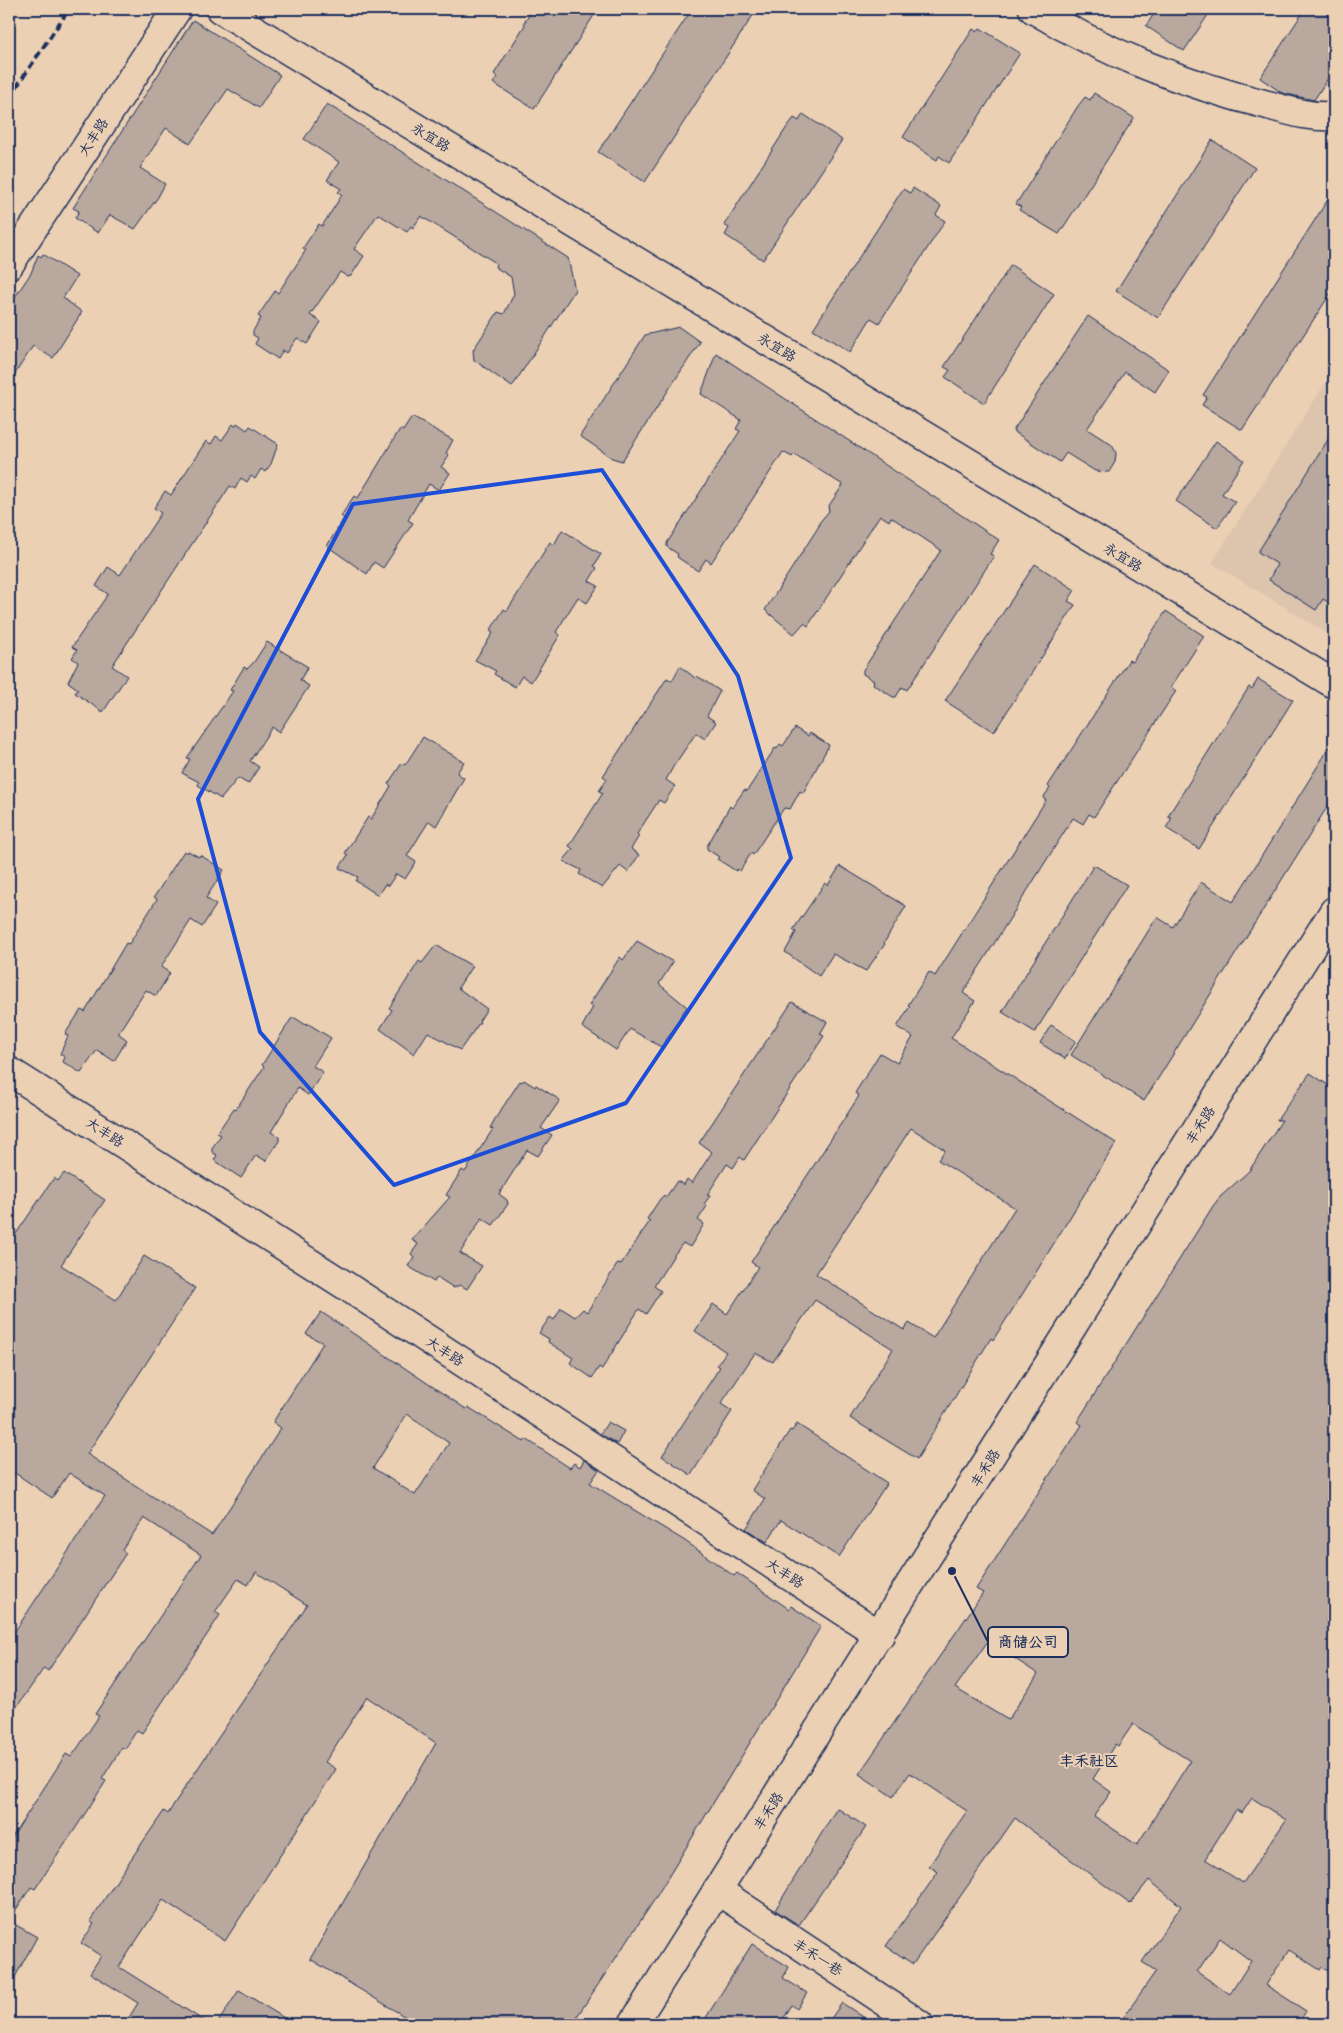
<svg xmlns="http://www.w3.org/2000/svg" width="1343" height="2033" font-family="Delius,'LXGW WenKai TC',sans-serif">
  <rect width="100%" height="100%" fill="#ecd0b3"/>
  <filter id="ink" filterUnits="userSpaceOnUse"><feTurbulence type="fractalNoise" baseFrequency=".02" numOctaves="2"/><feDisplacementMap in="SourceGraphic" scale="10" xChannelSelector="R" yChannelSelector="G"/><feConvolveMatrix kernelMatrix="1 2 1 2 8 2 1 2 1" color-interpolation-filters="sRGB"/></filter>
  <g filter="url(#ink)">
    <path fill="#dcc4ad" d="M 1334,369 L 1334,637 L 1212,563 Z"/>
    <path fill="#b8a89e" stroke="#1b2f5e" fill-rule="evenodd" d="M 533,9 L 598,9 L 534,109 L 493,83 L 498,77 L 494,74 L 525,25 L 524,23 Z
      M 692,9 L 757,9 L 645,182 L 598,152 Z
      M 1157,9 L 1212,9 L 1184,51 L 1146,26 Z
      M 1305,9 L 1334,9 L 1334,69 L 1314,100 L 1282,93 L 1260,78 Z
      M 193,20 L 280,75 L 259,108 L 228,89 L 190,144 L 166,128 L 140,168 L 165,184 L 158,197 L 135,229 L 110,215 L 98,233 L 75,218 L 79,211 L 73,208 Z
      M 980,28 L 1020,53 L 949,163 L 939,156 L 937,160 L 929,155 L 903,137 L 973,29 L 977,32 Z
      M 1094,93 L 1134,118 L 1059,234 L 1019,210 L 1021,207 L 1016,204 L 1078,106 L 1085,97 L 1090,100 Z
      M 327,104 L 568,258 L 575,290 L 512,387 L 474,360 L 473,350 L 498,312 L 504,314 L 514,294 L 511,277 L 495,267 L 496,263 L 421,216 L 413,228 L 411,226 L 407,232 L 378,214 L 354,249 L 364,256 L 351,276 L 348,277 L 340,272 L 310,315 L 321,322 L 307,344 L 297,338 L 287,353 L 283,350 L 278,359 L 255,344 L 258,338 L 253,335 L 253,331 L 261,318 L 258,316 L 275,291 L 278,293 L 306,250 L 303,248 L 319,224 L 322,226 L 342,195 L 338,192 L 341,189 L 327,180 L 339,162 L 304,139 Z
      M 803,114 L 842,140 L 763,260 L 725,235 L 729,228 L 724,225 L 787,127 L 794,118 L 799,121 Z
      M 1212,140 L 1255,168 L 1158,318 L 1116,291 Z
      M 913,188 L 941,206 L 936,215 L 945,221 L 879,323 L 871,318 L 850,352 L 813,329 L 903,189 L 910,193 Z
      M 1334,190 L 1334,288 L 1242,430 L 1202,405 L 1207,397 L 1203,395 Z
      M 43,254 L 77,276 L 63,298 L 82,312 L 53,358 L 33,346 L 9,383 L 9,306 L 31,273 L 38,255 L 41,257 Z
      M 1011,265 L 1054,294 L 984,403 L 945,377 L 950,370 L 944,367 Z
      M 1088,316 L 1169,370 L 1155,392 L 1125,372 L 1087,429 L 1112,445 L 1116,453 L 1115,462 L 1109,472 L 1095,471 L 1066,453 L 1060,462 L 1013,431 Z
      M 679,327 L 700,342 L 622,461 L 612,458 L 580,436 L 645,335 Z
      M 716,353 L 999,540 L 990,554 L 994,556 L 907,690 L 902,687 L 896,697 L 893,697 L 873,684 L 874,681 L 863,674 L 863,670 L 941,550 L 891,517 L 889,521 L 880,515 L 808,626 L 804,623 L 794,634 L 765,610 L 819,526 L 819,523 L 829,511 L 828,507 L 843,485 L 794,454 L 792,457 L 783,452 L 711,563 L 706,559 L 698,571 L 677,557 L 678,554 L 667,547 L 667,543 L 740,431 L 736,429 L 741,420 L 701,394 Z
      M 412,417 L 453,440 L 446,453 L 449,455 L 441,467 L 450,473 L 439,490 L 429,484 L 408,520 L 413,523 L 383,568 L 374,562 L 367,574 L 327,546 L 344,518 L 341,516 L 354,496 L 358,498 L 400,429 L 403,431 Z
      M 237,423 L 247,430 L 250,426 L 278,444 L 271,464 L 265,472 L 261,469 L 255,479 L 251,476 L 247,482 L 241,478 L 235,489 L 230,486 L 112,666 L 127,676 L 103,712 L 75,693 L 78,689 L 68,682 L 78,662 L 72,658 L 77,650 L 72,647 L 108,594 L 96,586 L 108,567 L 120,575 L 161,513 L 154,508 L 165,491 L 171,495 L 206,441 L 211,444 L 216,436 L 222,440 L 233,424 L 235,426 Z
      M 1334,430 L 1334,606 L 1323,599 L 1316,610 L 1269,580 L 1277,564 L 1258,552 Z
      M 1216,441 L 1244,460 L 1222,494 L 1235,502 L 1217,528 L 1176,501 Z
      M 562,530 L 601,554 L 594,566 L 597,568 L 589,581 L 598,586 L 587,603 L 578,597 L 556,632 L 560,635 L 531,682 L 522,676 L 515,687 L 494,674 L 496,671 L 475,660 L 493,633 L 490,631 L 504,609 L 507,611 L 550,542 L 554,545 Z
      M 1035,564 L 1075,590 L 1068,601 L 1075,605 L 994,732 L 945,701 Z
      M 1166,611 L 1204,636 L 1171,687 L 1176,691 L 1094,817 L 1089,814 L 1083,824 L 1073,818 L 963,993 L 975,1001 L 951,1038 L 1116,1143 L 1025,1290 L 993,1340 L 991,1338 L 917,1459 L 850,1418 L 893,1349 L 815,1300 L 773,1362 L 755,1353 L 721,1404 L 732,1411 L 691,1475 L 662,1456 L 720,1367 L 717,1365 L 726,1352 L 695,1331 L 713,1304 L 727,1314 L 758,1267 L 751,1262 L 859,1096 L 855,1093 L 880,1053 L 897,1063 L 913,1037 L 897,1027 L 910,1006 L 908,1005 L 929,972 L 935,976 L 1046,800 L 1043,798 L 1050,788 L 1048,786 L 1129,660 L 1132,662 ZM 911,1128 L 945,1150 L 938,1160 L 1015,1208 L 933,1338 L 909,1323 L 904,1330 L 816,1274 Z
      M 267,642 L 308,667 L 300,680 L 309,686 L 279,732 L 272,727 L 250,761 L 259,767 L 248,784 L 238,778 L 221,799 L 198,785 L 199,782 L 182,773 L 190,759 L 187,758 L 233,691 L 230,690 L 244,667 L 247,669 L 254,662 Z
      M 680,666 L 695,678 L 697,676 L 720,691 L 707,716 L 716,722 L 705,739 L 696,733 L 673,767 L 666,780 L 675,786 L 664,803 L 659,800 L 637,834 L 639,836 L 631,849 L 639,855 L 628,872 L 620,866 L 602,888 L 579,874 L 581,870 L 563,861 L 573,849 L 569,846 L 603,793 L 599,791 L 607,779 L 603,776 L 667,678 L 672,681 Z
      M 1258,679 L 1293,700 L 1199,849 L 1166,828 L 1172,818 L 1168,816 L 1249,687 L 1252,689 Z
      M 795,728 L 808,736 L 810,733 L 829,745 L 803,793 L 800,791 L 790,809 L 784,808 L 753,855 L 751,853 L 740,871 L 737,869 L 736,871 L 717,859 L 719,857 L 707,849 L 707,846 L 730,806 L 732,808 L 744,790 L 747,791 L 775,748 L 777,749 L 780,744 L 783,746 Z
      M 423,737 L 464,762 L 457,773 L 464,778 L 436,826 L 429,821 L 407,856 L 416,862 L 405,879 L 396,874 L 388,886 L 385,884 L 378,895 L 356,881 L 358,877 L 339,868 L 348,855 L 345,853 L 368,817 L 371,819 L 391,786 L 388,784 L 402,763 L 405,765 Z
      M 1334,740 L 1334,796 L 1144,1101 L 1071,1055 L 1157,917 L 1173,927 L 1201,882 L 1233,902 Z
      M 184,851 L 187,853 L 188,851 L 199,857 L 200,855 L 224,870 L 206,898 L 216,905 L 202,927 L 191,920 L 161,967 L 170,973 L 156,996 L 146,990 L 118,1033 L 127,1040 L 114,1061 L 97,1050 L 81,1073 L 63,1062 L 65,1057 L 60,1054 L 68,1036 L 65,1034 L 81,1010 L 85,1012 L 126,943 L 129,944 L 157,899 L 154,897 Z
      M 1094,865 L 1127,885 L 1035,1032 L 1002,1012 Z
      M 840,866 L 906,906 L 884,943 L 885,944 L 866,971 L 833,954 L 819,976 L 785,952 L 796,932 L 793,930 L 825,883 L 828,885 Z
      M 637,941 L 673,962 L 659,984 L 687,1007 L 680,1017 L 682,1018 L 661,1047 L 630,1029 L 616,1050 L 582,1027 L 593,1007 L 589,1005 L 620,957 L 623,960 Z
      M 436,945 L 472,966 L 458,988 L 487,1009 L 479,1021 L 480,1022 L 460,1050 L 428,1032 L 414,1054 L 380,1029 L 392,1010 L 389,1008 L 419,961 L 422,963 Z
      M 792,1002 L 827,1022 L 820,1034 L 824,1036 L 744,1160 L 740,1157 L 733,1168 L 727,1164 L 707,1195 L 710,1196 L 704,1204 L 707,1206 L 698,1220 L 704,1224 L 690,1247 L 683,1243 L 674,1255 L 654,1286 L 661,1291 L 646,1314 L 639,1309 L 602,1369 L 599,1367 L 592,1378 L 570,1363 L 573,1358 L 548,1342 L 549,1339 L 539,1333 L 550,1317 L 554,1320 L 561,1308 L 575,1317 L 583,1309 L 587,1312 L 618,1263 L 621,1264 L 641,1234 L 650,1221 L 647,1219 L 660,1199 L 664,1195 L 666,1197 L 677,1181 L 684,1185 L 687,1179 L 692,1183 L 712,1152 L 699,1143 Z
      M 295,1018 L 306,1025 L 307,1023 L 331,1038 L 313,1066 L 323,1072 L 308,1095 L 298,1088 L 271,1132 L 279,1137 L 279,1141 L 266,1161 L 256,1155 L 241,1178 L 214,1160 L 217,1155 L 212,1152 L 212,1148 L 221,1135 L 217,1133 L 234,1108 L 236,1109 L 264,1067 L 262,1065 L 291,1019 Z
      M 1051,1025 L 1076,1041 L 1065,1059 L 1040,1043 Z
      M 1310,1073 L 1334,1089 L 1334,1975 L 1322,1967 L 1320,1970 L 1289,1950 L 1266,1985 L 1306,2011 L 1298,2024 L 1119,2024 L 1156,1971 L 1142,1962 L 1181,1906 L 1149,1880 L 1130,1904 L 1015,1818 L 913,1964 L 886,1946 L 938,1872 L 929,1866 L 967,1811 L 910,1773 L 893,1797 L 859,1774 L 983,1593 L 976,1589 L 1082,1425 L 1077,1422 L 1213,1206 L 1220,1197 L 1249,1171 L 1282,1120 L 1277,1120 ZM 988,1641 L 1038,1674 L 1008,1720 L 955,1688 ZM 1133,1724 L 1190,1761 L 1137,1845 L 1094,1816 L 1111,1792 L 1093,1779 L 1115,1744 L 1118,1746 ZM 1252,1798 L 1286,1820 L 1243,1883 L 1205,1859 L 1236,1810 L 1242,1813 ZM 1220,1938 L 1251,1961 L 1230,1994 L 1197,1972 Z
      M 524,1080 L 535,1087 L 536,1085 L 560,1100 L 541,1128 L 552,1135 L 538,1156 L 527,1150 L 499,1194 L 507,1200 L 508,1204 L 493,1225 L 482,1218 L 460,1253 L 482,1266 L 467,1289 L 460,1285 L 454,1288 L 437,1277 L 434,1282 L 408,1266 L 414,1257 L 411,1254 L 418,1244 L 412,1240 L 450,1197 L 446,1195 L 462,1170 L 465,1172 L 493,1129 L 490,1128 L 495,1119 L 520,1081 L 522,1082 Z
      M 64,1173 L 105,1200 L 61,1265 L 116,1300 L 144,1256 L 195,1288 L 87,1454 L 212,1535 L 281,1428 L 273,1422 L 323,1343 L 306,1334 L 321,1312 L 466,1409 L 468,1407 L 524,1442 L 526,1439 L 570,1468 L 574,1463 L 580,1467 L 584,1460 L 599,1470 L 590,1483 L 685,1541 L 734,1576 L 737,1573 L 789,1609 L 791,1606 L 821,1626 L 653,1902 L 572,2024 L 417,2024 L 310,1959 L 436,1743 L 367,1697 L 325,1762 L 336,1769 L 225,1941 L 163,1900 L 119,1967 L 209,2024 L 125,2024 L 138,2003 L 90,1973 L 101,1956 L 81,1943 L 94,1924 L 90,1921 L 129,1862 L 164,1811 L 168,1814 L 174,1804 L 307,1605 L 256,1572 L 248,1585 L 238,1579 L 215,1612 L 220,1615 L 142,1733 L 137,1730 L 125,1749 L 122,1747 L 102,1779 L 106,1781 L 79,1823 L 35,1889 L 31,1887 L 9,1920 L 9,1842 L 66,1754 L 71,1757 L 77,1749 L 99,1716 L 95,1714 L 201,1555 L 144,1518 L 122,1550 L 126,1553 L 48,1671 L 44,1668 L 9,1718 L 9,1640 L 105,1496 L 69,1473 L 52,1498 L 9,1469 L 9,1244 L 54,1178 L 58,1181 ZM 407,1414 L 449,1443 L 415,1495 L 373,1468 Z
      M 608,1422 L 624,1431 L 617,1444 L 600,1434 Z
      M 797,1424 L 887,1483 L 839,1557 L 781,1520 L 767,1542 L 746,1529 L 765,1499 L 752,1490 L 790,1430 L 792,1431 Z
      M 837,1808 L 866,1827 L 799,1925 L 775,1910 Z
      M 9,1921 L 37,1937 L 9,1988 Z
      M 752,1944 L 789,1967 L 783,1978 L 807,1993 L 797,2009 L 792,2005 L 780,2024 L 702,2024 Z
      M 239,1990 L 294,2024 L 217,2024 Z
      M 842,2003 L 874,2024 L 827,2024 Z"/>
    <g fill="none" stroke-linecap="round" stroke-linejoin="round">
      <defs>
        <path id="minor" d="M 220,9 L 1334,684
          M 1033,9 C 1104,52 1187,85 1268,105 C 1290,111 1311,118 1334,116
          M 9,265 L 177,9
          M 9,1071 L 343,1284 L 880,1635
          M 717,1890 L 919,2024"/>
        <path id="major" d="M 633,2024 L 1334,911"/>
      </defs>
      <use href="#minor" stroke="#1b2f5e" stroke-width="31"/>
      <use href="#major" stroke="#1b2f5e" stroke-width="31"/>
      <use href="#minor" stroke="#ecd0b3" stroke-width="28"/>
      <use href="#major" stroke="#ecd0b3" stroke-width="28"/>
      <path stroke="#1b2f5e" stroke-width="4" stroke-dasharray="8 4" stroke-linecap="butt" d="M 9,98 L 69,9"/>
    </g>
  </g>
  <path fill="none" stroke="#1d4ed8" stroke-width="4" stroke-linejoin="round" d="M 602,470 L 738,676 L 791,858 L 626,1103 L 394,1185 L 260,1032 L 198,799 L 353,504 Z"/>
  <g text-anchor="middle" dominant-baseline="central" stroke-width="4" stroke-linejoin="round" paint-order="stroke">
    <g font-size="14" fill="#1b2f5e" stroke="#ecd0b3">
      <text transform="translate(93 137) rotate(-57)">大丰路</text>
      <text transform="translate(431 137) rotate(31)">永宜路</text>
      <text transform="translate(777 347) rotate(31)">永宜路</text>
      <text transform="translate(1123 557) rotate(31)">永宜路</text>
      <text transform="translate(1200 1125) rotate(-58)">丰禾路</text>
      <text transform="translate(105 1132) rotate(33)">大丰路</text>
      <text transform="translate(445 1351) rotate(33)">大丰路</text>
      <text transform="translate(985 1468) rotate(-58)">丰禾路</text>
      <text transform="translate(785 1573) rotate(33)">大丰路</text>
      <text transform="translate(768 1811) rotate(-57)">丰禾路</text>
      <text transform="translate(818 1957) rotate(33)">丰禾一巷</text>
    </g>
    <g font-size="15" font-weight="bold" fill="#1b2f5e" stroke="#ecd0b3">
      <text x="1089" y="1760">丰禾社区</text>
    </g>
  </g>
  <path fill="none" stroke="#1b2f5e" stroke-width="2" d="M952 1571L988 1642"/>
  <circle fill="#1b2f5e" stroke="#ecd0b3" stroke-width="2" cx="952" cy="1571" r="5"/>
  <rect fill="#ecd0b3" stroke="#1b2f5e" stroke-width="2" x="988" y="1627" width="80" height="30" rx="5"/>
  <g font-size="15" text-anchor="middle" font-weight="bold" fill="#1b2f5e">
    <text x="1028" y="1647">商储公司</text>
  </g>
  <rect width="1343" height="2033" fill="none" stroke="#ecd0b3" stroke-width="30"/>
  <rect x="15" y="15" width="1313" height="2003" fill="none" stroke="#1b2f5e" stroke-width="2" filter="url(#ink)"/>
</svg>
